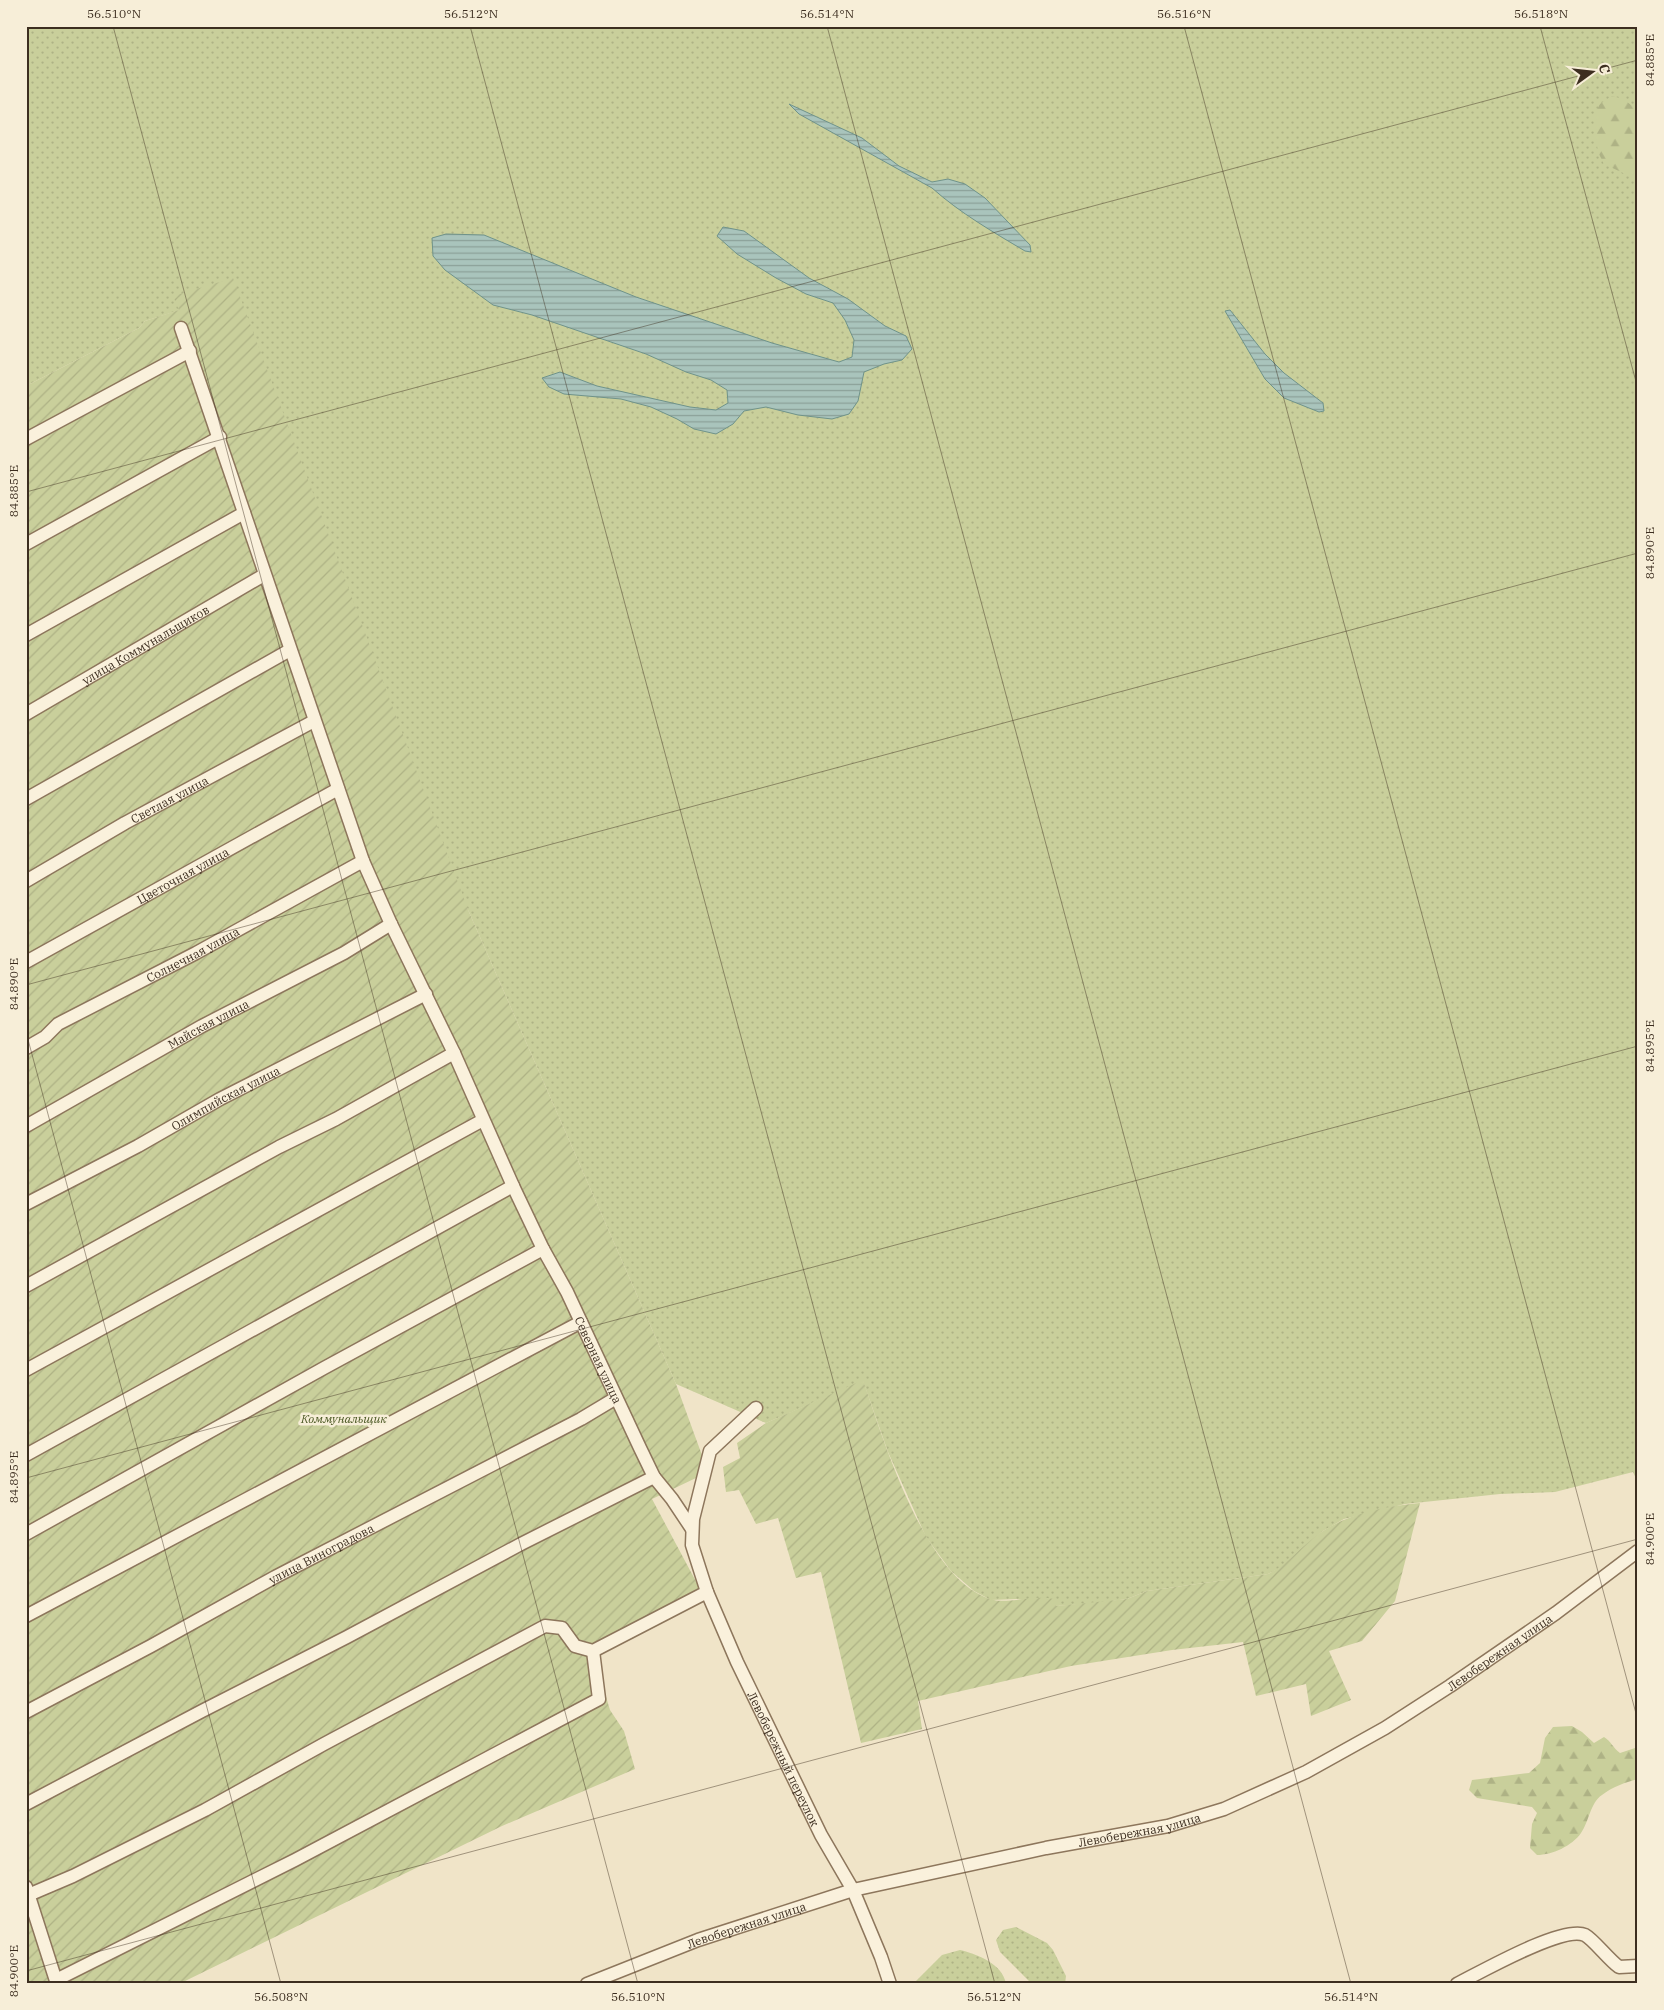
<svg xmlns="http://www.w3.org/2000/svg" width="1664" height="2010" font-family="'IBM Plex Serif',serif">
  <defs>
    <pattern id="grass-dots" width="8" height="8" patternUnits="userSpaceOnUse" patternTransform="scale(1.25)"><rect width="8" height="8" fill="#c9cf9b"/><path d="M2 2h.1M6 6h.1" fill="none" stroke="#aeb285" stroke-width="1.8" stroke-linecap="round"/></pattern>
    <pattern id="forest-firs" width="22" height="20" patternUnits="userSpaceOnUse" patternTransform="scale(1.25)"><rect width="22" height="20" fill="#c9cf9b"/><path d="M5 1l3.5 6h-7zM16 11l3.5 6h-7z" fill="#aeb285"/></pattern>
    <pattern id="garden-furrows" width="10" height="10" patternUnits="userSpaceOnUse" patternTransform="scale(1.25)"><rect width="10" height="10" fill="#c9cf9b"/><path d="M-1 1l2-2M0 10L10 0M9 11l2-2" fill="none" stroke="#aeb285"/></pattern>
    <pattern id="water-rules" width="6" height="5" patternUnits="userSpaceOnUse" patternTransform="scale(1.25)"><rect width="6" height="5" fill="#a9c4bc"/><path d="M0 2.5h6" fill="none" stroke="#8ba098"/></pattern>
  </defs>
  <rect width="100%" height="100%" fill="#f0e4c8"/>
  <path fill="url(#grass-dots)" d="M 26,26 L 1638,26 L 1638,1483 L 1633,1472 L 1555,1492 L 1500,1494 L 1405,1504 L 1344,1519 L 1323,1531 L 1280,1568 L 1268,1574 L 1147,1591 L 1127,1599 L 1096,1603 L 1056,1606 L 1017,1599 L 991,1600 L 974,1591 L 951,1571 L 926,1537 L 888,1452 L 863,1381 L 766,1423 L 676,1384 L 469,912 L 174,296 L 180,310 L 145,321 L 139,328 L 26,386 Z
    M 1016,1927 L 1047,1943 L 1053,1950 L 1066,1976 L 1065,1984 L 1031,1983 L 1000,1952 L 996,1940 L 1003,1930 Z
    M 960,1950 C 977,1954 1003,1964 1006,1984 L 913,1984 L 942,1955 Z"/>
  <path fill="url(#forest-firs)" d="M 1612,96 L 1623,99 L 1638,110 L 1638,180 L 1604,164 L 1598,152 L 1593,117 L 1600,104 Z
    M 1572,1726 L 1582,1732 L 1594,1743 L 1604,1737 C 1611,1741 1613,1748 1620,1753 L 1638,1747 L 1638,1779 C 1626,1782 1612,1787 1602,1795 C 1590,1803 1589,1822 1581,1833 C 1572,1846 1552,1855 1537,1855 L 1530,1848 L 1532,1824 L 1537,1813 L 1532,1807 L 1477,1798 L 1469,1790 L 1472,1780 L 1529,1773 L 1540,1763 L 1545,1738 L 1553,1727 Z"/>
  <path fill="url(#garden-furrows)" d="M 233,278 L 469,912 L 676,1384 L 703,1458 L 698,1477 L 652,1499 L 700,1589 L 595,1642 L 603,1687 L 610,1710 L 624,1731 L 635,1769 L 502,1826 L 179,1984 L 26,1984 L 26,386 L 139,328 L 145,321 L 179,310 L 173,296 Z
    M 863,1380 C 884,1441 924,1577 990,1599 C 1007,1605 1033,1594 1054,1599 L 1056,1606 L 1127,1599 L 1147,1591 L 1268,1574 C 1289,1564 1303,1544 1323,1531 C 1350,1513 1387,1506 1420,1503 L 1395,1601 L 1362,1641 L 1329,1651 L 1351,1700 L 1311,1716 L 1306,1684 L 1256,1696 L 1243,1642 L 1172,1650 L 1071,1666 L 918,1701 L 922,1729 L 861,1743 L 821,1572 L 796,1578 L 778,1518 L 756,1524 L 739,1490 L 726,1492 L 723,1467 L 740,1458 L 737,1443 L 766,1423 Z"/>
  <path fill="url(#water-rules)" stroke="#6f938a" d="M 789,104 L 862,138 L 899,166 L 932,182 L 948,179 L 965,184 L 985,198 L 1030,245 L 1031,252 L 1025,251 C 993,232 960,213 932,188 L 799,114 Z
    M 723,227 L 744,231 L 809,278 L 848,299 L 885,326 L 906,336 L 912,349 L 902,360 L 884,364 L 864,372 L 858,401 L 849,414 L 832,419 L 798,415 L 766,407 L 744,411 L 733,424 L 716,434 L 694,429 L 677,419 L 651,407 L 621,399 L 564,394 L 549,387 L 542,378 L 560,372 L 597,386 L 690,407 L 716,410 L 728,403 L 727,390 L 711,380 L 686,372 L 646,354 L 532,315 L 493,305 L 445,270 L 433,256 L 432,238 L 446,234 L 484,235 L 636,297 L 772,343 L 839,362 L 852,357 L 854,340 L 845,320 L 833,303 L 806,294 L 776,278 L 737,254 L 717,236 Z
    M 1230,310 L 1265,354 L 1284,373 L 1323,403 L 1324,411 L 1319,412 L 1284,398 L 1265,379 L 1225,311 Z"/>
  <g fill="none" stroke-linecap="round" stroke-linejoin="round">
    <defs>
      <g id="minor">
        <path id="s1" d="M 181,328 L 363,861 L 391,924 L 454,1053 L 513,1186 L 543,1249 L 567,1292 L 640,1448 L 654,1477 L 672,1499 L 692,1529"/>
        <path d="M 26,439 L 190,351"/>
        <path d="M 26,544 L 220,437"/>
        <path d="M 26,635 L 244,513"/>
        <path id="s2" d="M 26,714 L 264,575"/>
        <path d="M 26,799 L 290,650"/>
        <path id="s3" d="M 26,881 L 125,823 L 314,721"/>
        <path id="s4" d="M 26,962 L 338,789"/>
        <path id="s5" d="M 26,1048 L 45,1037 L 58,1024 L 196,953 L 363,861"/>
        <path id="s6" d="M 26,1126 L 202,1026 L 344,953 L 391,924"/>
        <path id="s7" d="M 26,1204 L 138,1146 L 220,1099 L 426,994"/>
        <path d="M 26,1286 L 279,1147 L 336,1119 L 454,1053"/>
        <path d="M 26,1370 L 483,1120"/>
        <path id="s8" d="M 756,1408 L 710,1451 L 693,1519 L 692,1545 L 707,1592 L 737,1662 L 821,1835 L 853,1890 L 881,1957 L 890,1984"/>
        <path d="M 26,1455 L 513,1186"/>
        <path d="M 26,1534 L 324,1368 L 543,1249"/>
        <path d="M 26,1616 L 581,1322"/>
        <path id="s9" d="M 26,1712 L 151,1646 L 275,1577 L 581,1419 L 616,1398"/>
        <path d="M 26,1804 L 202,1711 L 347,1637 L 521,1544 L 654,1477"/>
        <path d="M 26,1887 L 57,1984"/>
        <path d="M 26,1896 L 73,1876 L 205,1810 L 324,1744 L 545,1626 L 562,1628 L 575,1646 L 593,1651 L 707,1592"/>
        <path d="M 56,1980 L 295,1860 L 599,1699 L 593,1651"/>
        <path id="s10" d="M 587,1984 L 698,1940 L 853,1890 L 1046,1848 L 1168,1826 L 1224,1809 L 1306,1772 L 1385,1728 L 1450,1686 L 1556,1613 L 1638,1551"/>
        <path d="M 1457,1984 C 1481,1972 1563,1925 1585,1935 C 1594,1940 1608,1959 1619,1967 L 1638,1966"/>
      </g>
    </defs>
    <use href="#minor" stroke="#8d765c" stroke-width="15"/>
    <use href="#minor" stroke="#faf1dc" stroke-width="12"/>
  </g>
  <path fill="none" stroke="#3d2e20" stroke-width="1" stroke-opacity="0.45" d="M 113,26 L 638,1984M 470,26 L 995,1984M 827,26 L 1351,1984M 1184,26 L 1638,1721M 1540,26 L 1638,389M 26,492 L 1638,60M 26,985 L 1638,553M 26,1032 L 281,1984M 26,1478 L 1638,1046M 26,1971 L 1638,1539"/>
  <g text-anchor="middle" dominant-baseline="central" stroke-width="5" stroke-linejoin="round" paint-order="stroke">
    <g font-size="12" fill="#3d2e20" stroke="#f7eed8">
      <text stroke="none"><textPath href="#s2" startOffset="138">улица Коммунальщиков</textPath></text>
      <text stroke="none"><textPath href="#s3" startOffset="165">Светлая улица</textPath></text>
      <text stroke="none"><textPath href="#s4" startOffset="179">Цветочная улица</textPath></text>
      <text stroke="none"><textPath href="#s5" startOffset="192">Солнечная улица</textPath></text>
      <text stroke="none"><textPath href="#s6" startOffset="209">Майская улица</textPath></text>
      <text stroke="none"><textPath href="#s7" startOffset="226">Олимпийская улица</textPath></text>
      <text stroke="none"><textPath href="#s1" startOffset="1115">Северная улица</textPath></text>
      <text stroke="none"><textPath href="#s9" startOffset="335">улица Виноградова</textPath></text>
      <text stroke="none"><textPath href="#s10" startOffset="980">Левобережная улица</textPath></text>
      <text stroke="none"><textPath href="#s8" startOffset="392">Левобережный переулок</textPath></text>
      <text stroke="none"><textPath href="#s10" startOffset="575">Левобережная улица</textPath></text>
      <text stroke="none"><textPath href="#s10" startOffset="170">Левобережная улица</textPath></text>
    </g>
    <g font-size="12" font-style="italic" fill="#4d5a26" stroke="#f7eed8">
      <text x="344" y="1418">Коммунальщик</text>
    </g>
  </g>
  <rect width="1664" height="2010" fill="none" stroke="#f7eed8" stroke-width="55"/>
  <g transform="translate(1592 72) rotate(75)" stroke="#f7eed8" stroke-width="4" paint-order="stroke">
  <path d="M0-4L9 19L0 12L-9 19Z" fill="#3d2e20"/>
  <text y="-8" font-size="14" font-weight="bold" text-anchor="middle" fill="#3d2e20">С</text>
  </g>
  <rect x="28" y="28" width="1608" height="1954" fill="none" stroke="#3d2e20" stroke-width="2"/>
  <g font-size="12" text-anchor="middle" fill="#3d2e20">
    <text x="114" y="18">56.510°N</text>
    <text x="471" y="18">56.512°N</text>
    <text x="827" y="18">56.514°N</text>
    <text x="1184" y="18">56.516°N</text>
    <text x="1541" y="18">56.518°N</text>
    <text transform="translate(1650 60) rotate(-90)" y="4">84.885°E</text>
    <text transform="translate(14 491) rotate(-90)" y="4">84.885°E</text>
    <text transform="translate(1650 553) rotate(-90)" y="4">84.890°E</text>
    <text transform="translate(14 984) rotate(-90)" y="4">84.890°E</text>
    <text transform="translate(1650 1046) rotate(-90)" y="4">84.895°E</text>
    <text transform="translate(14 1477) rotate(-90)" y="4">84.895°E</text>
    <text transform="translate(1650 1539) rotate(-90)" y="4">84.900°E</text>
    <text transform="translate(14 1971) rotate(-90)" y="4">84.900°E</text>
    <text x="281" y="2001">56.508°N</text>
    <text x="638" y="2001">56.510°N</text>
    <text x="994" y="2001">56.512°N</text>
    <text x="1351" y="2001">56.514°N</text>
  </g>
</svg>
